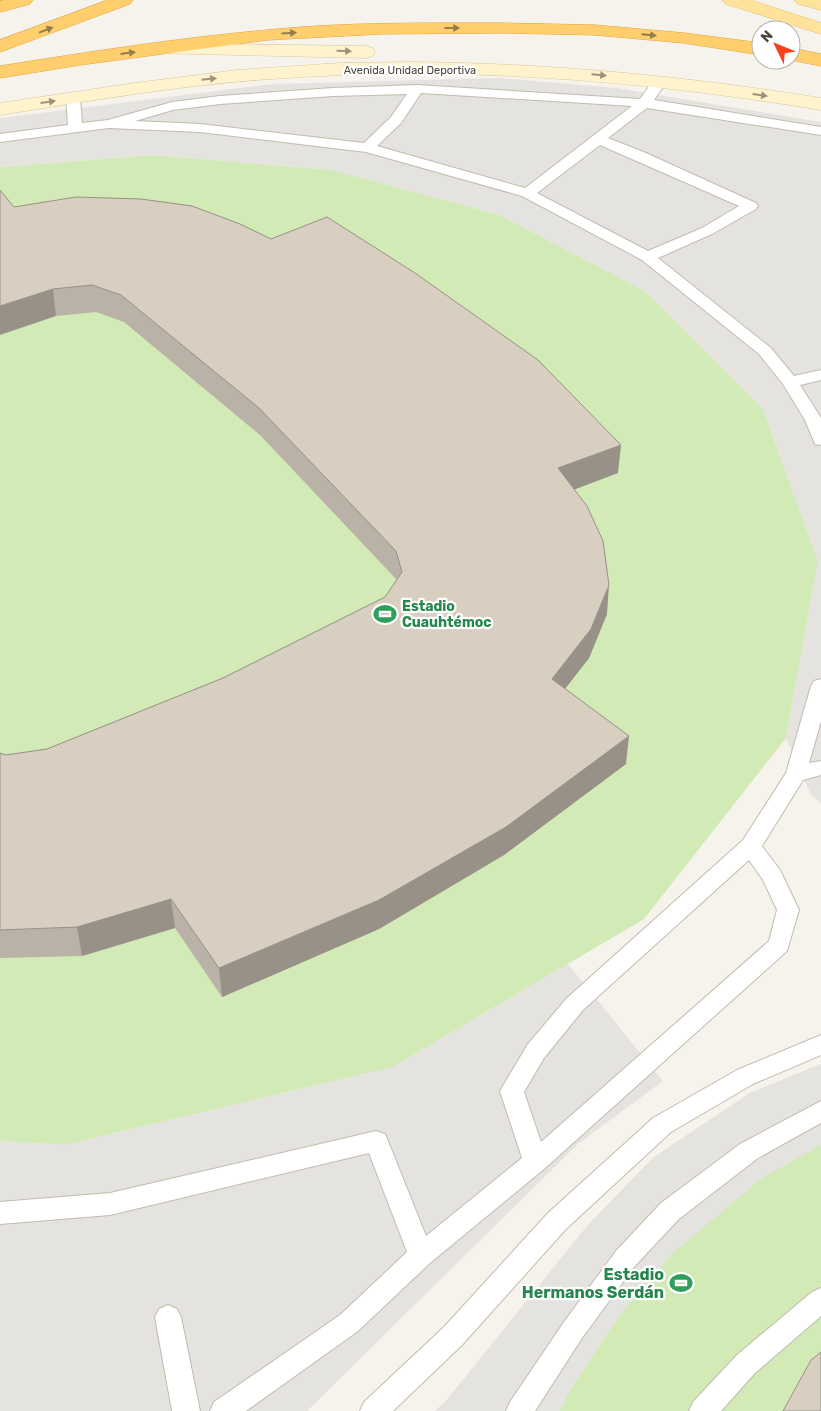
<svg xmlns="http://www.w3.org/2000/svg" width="821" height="1411" font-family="Rubik,sans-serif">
  <rect width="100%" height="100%" fill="#f6f3ec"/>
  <path fill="#d2eab5" d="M 152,155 L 333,170 L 500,215 L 645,291 L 763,409 L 818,561 L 786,738 L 644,919 L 393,1067 L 65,1145 L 0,1141 L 0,167 Z
    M 821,1064 L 821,1411 L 435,1411 L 446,1401 L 588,1225 L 654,1157 L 750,1093 Z"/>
  <path fill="#e5e3e0" d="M 498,78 L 617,88 L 821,122 L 821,803 L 811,795 L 786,738 L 818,561 L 763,409 L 645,291 L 500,215 L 333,170 L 152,155 L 0,167 L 0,118 L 273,84 Z
    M 568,964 L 663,1081 L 578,1144 L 307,1411 L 0,1411 L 0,1141 L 65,1145 L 393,1067 Z
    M 821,1064 L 821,1145 L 762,1178 L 674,1252 L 619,1316 L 570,1390 L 560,1411 L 435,1411 L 446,1401 L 588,1225 L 654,1157 L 750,1093 Z"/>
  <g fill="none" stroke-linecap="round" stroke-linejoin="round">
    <defs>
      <path id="lane" d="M 660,77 L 667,81 L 654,100 L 821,127 L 821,135 L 647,108 L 608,138 L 646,153 L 756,203 L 758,206 L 756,209 L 712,234 L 658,258 L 771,348 L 794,376 L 821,370 L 821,380 L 800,385 L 821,418 L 821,445 L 815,444 L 805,420 L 783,384 L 759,354 L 642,260 L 522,196 L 366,152 L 200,132 L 109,128 L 0,142 L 0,134 L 68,125 L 66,98 L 73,94 L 80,98 L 82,123 L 108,120 L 172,102 L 220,96 L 333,88 L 417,85 L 640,99 L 655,78 ZM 421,93 L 632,106 L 525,188 L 377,146 L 401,123 ZM 407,94 L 391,117 L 364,143 L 200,124 L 135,121 L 173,110 L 220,104 L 333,96 ZM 600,145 L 739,206 L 702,228 L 648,251 L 537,193 Z
        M 821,679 L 821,721 L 809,763 L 821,761 L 821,775 L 803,780 L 762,846 L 780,870 L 799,910 L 787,951 L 544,1169 L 430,1263 L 358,1331 L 246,1411 L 210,1411 L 214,1402 L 340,1315 L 407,1252 L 369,1153 L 110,1215 L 0,1224 L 0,1202 L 110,1193 L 376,1131 L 385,1134 L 388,1141 L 426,1236 L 522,1158 L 500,1091 L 528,1044 L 567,998 L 743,840 L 786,773 L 811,686 L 814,681 ZM 749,860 L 763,880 L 777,910 L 769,941 L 541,1142 L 524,1092 L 544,1058 L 583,1010 Z
        M 821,1035 L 821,1055 L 753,1084 L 671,1132 L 566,1229 L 462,1345 L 393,1411 L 360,1411 L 364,1402 L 444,1327 L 548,1213 L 653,1118 L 737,1070 Z
        M 821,1101 L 821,1123 L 758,1158 L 679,1219 L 634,1267 L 582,1338 L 535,1411 L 506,1411 L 510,1402 L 564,1322 L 616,1251 L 661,1203 L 740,1144 Z
        M 821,1288 L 821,1316 L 755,1373 L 721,1411 L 689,1411 L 693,1402 L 737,1355 L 812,1292 Z
        M 168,1305 L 177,1309 L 181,1317 L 200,1411 L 172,1411 L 155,1317 L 159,1309 Z"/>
      <path id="secondary" d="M 159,43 L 366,46 L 373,48 L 375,52 L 373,56 L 366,58 L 152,53 L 150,49 L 152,45 Z
        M 409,62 C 548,63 684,76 821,98 L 821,110 C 639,80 456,65 271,79 C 180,85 90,101 0,115 L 0,103 L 135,83 L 237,70 L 340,63 Z"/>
      <path id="primary" d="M 723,0 L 750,0 L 821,23 L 821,34 L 726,4 Z
        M 795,0 L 821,0 L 821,10 L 798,4 Z"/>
      <path id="highway" d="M 5,0 L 33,0 L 30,4 L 0,12 L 0,1 Z
        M 108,0 L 133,0 L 130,4 L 0,52 L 0,40 Z
        M 502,23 L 595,25 L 684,33 L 761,43 L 761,55 L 684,43 L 595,35 L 502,33 L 382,34 L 267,40 L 80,65 L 0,78 L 0,66 C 88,52 178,38 267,30 C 345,22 424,23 502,23 Z
        M 791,48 L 821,54 L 821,66 L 791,60 Z"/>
    </defs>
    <use href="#lane" stroke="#c2bbae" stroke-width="2"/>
    <use href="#secondary" stroke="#d6c79b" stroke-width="1"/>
    <use href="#primary" stroke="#e6c16a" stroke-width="1"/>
    <use href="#highway" stroke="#e0a43c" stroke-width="1"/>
    <use href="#lane" fill="#fff" fill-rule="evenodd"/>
    <use href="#secondary" fill="#fff3cd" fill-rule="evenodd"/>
    <use href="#primary" fill="#ffe39c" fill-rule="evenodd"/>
    <use href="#highway" fill="#ffcf6e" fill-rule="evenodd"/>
  </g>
  <path fill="#bab2a6" d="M 14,207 L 618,473 L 575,489 L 607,614 L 589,658 L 565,689 L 626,764 L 504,855 L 379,929 L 222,997 L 175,928 L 82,956 L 0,958 L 0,753 L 6,755 L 47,749 L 223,678 L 385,597 L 397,580 L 396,579 L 261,436 L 124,322 L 96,312 L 56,316 Z"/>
  <path fill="#979187" d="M 53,289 L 56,316 L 0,335 L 0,306 Z
    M 621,445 L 618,473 L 557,496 L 558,468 Z
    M 609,585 L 607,614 L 589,658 L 550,708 L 552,679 Z
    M 629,736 L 626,764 L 504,855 L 379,929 L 222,997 L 219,968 Z
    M 171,899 L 175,928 L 82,956 L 77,927 Z"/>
  <path fill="#d8cfc1" stroke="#979187" d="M 0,190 L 14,207 L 76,197 L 141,199 L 192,206 L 240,224 L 271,239 L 327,217 L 415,273 L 538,360 L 621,445 L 558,468 L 587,506 L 603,541 L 609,585 L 591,629 L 552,679 L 629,736 L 506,827 L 379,900 L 219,968 L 171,899 L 77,927 L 0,930 L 0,753 L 6,755 L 47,749 L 223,678 L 385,597 L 402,572 L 396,551 L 259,408 L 121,295 L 92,285 L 53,289 L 0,306 Z
    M 821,1352 L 821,1411 L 783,1411 L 811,1360 Z"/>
  <defs><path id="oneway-solid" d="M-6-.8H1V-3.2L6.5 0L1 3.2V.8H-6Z" transform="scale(1.25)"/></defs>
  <g fill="#937c4e">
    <use href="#oneway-solid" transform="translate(452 28)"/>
    <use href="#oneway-solid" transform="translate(46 30) rotate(-21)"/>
    <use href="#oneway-solid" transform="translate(289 33) rotate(-3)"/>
    <use href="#oneway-solid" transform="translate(649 35) rotate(5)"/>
    <use href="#oneway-solid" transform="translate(128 53) rotate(-7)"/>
  </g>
  <g fill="#9c937c">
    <use href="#oneway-solid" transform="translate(344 51) rotate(1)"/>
    <use href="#oneway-solid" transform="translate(599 75) rotate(5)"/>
    <use href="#oneway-solid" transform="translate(209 79) rotate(-6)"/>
    <use href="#oneway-solid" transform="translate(760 95) rotate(8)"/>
    <use href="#oneway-solid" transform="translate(48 102) rotate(-8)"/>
  </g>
  <defs>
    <symbol id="stadium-bare" viewBox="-9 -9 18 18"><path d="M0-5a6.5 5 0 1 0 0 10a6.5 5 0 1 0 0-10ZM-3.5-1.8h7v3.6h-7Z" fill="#2e9e5b" stroke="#fff" stroke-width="2.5" paint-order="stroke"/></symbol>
  </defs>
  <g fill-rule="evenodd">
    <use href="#stadium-bare" x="369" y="598" width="32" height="32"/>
    <use href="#stadium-bare" x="665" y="1267" width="32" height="32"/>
  </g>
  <g text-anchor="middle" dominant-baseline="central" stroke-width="4.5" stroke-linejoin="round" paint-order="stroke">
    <g font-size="11" fill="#4b4439" stroke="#fff">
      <text x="410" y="70">Avenida Unidad Deportiva</text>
    </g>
    <g font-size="14" font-weight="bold" fill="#27864d" stroke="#fff" text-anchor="start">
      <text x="402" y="606">Estadio<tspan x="402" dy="16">Cuauhtémoc</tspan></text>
    </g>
    <g font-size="16" font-weight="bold" fill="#27864d" stroke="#fff" text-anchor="end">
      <text x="664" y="1274">Estadio<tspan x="664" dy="18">Hermanos Serdán</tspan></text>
    </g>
  </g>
  <g transform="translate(776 45) rotate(313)"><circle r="24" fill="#ffffff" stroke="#b7b4b0"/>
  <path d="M0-4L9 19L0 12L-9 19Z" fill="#fc3f1d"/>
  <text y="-8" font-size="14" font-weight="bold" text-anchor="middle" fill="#4b4439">N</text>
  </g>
</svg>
